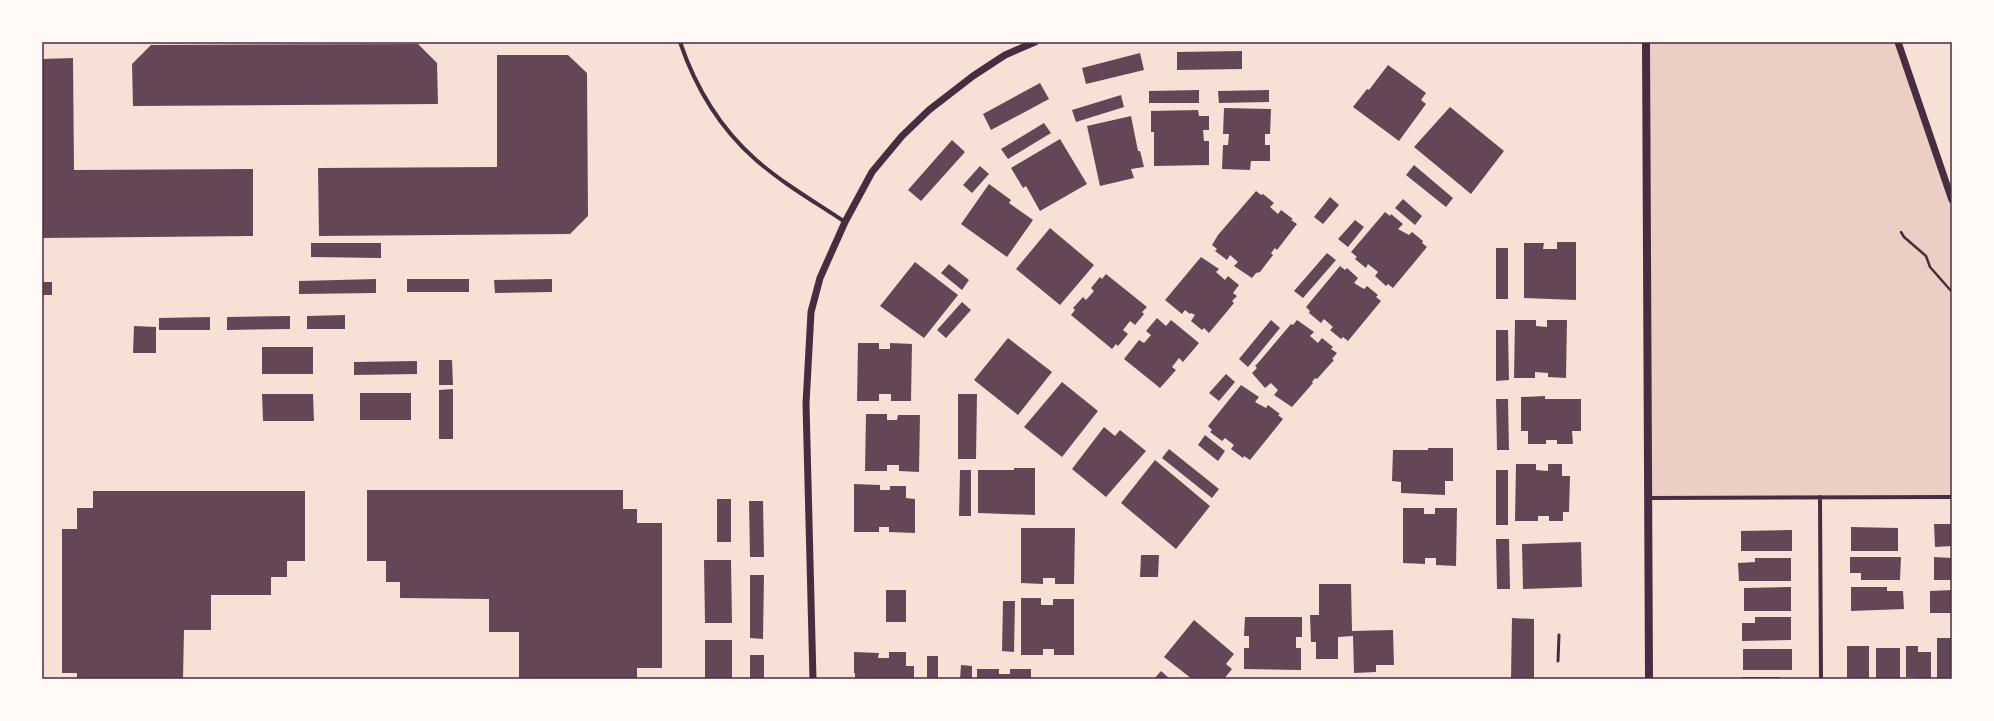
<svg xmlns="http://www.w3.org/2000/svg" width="1994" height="721" font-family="'IBM Plex Sans',sans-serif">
  <rect width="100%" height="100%" fill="#f7e1d7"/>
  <path fill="#ebcfc5" d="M 1646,42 L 1898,42 L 1952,198 L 1952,497 L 1648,498 Z"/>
  <path fill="#644757" d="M 418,44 L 437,63 L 438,104 L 133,106 L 132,64 L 151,45 Z
    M 1242,51 L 1242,69 L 1177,70 L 1177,52 Z
    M 1140,53 L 1144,70 L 1086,84 L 1082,68 Z
    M 497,55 L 568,55 L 587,73 L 588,216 L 570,234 L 319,236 L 318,168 L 497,167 Z
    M 73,58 L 74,170 L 253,169 L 253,236 L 42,238 L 42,59 Z
    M 1388,65 L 1426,93 L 1421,100 L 1426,104 L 1399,141 L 1353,107 L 1367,89 L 1369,90 Z
    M 1040,83 L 1049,99 L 991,130 L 983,114 Z
    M 1199,90 L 1199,103 L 1149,103 L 1149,91 Z
    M 1269,90 L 1269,102 L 1219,103 L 1218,91 Z
    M 1121,95 L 1124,107 L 1076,122 L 1072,110 Z
    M 1450,107 L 1504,151 L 1471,194 L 1414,147 Z
    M 1224,108 L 1271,109 L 1270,134 L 1265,134 L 1265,145 L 1270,145 L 1270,161 L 1251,161 L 1250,170 L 1222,169 L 1223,145 L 1228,145 L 1229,134 L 1223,134 Z
    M 1198,110 L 1199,116 L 1209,116 L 1209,130 L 1203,130 L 1204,141 L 1209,141 L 1209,165 L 1154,166 L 1154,132 L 1151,132 L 1151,111 Z
    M 1131,116 L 1138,151 L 1140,151 L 1144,167 L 1131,169 L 1134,178 L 1100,186 L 1087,126 Z
    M 1044,123 L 1051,133 L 1008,159 L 1001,149 Z
    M 1060,139 L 1087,184 L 1040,211 L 1026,186 L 1023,188 L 1011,168 Z
    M 952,140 L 965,152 L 921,201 L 908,190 Z
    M 1414,165 L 1453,198 L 1446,207 L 1406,175 Z
    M 980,166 L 989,174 L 972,193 L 963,185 Z
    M 989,184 L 1011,200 L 1009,203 L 1033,220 L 1007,257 L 961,224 Z
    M 1256,191 L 1261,195 L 1263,194 L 1274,203 L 1270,207 L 1278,214 L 1281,210 L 1293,219 L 1291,220 L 1297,224 L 1277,250 L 1275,248 L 1271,253 L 1273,255 L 1260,272 L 1256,273 L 1252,278 L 1234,266 L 1238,262 L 1230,255 L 1227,260 L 1215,251 L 1217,249 L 1212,245 L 1218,235 Z
    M 1330,197 L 1339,205 L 1323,224 L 1314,217 Z
    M 1403,199 L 1422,216 L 1415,225 L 1395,208 Z
    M 1385,212 L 1390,216 L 1391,214 L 1403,224 L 1398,229 L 1409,235 L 1412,232 L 1423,241 L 1422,243 L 1427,247 L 1393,288 L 1388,284 L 1386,286 L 1375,276 L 1378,272 L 1368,264 L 1366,268 L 1355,259 L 1357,257 L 1351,252 Z
    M 1355,220 L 1364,227 L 1348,247 L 1338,239 Z
    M 1050,228 L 1094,265 L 1060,305 L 1016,269 Z
    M 1557,242 L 1576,242 L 1576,300 L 1524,298 L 1524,243 L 1544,243 L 1543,249 L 1557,249 Z
    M 311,243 L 381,243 L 381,258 L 311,257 Z
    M 1496,248 L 1508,248 L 1508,299 L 1496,299 Z
    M 1327,253 L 1336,260 L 1303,298 L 1294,291 Z
    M 1201,257 L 1219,269 L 1216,272 L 1225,280 L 1228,276 L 1239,285 L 1233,293 L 1237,296 L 1232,301 L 1234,303 L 1209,333 L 1204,328 L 1202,330 L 1191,321 L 1195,315 L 1191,313 L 1190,314 L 1185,310 L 1182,314 L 1165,300 Z
    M 915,262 L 958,295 L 924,338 L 880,306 Z
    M 949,264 L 969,280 L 962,290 L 941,273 Z
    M 1340,266 L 1345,270 L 1347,268 L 1358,278 L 1354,283 L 1364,289 L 1367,286 L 1378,295 L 1376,297 L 1381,301 L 1348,341 L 1343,337 L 1341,339 L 1330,330 L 1333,327 L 1324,319 L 1321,323 L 1309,313 L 1310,311 L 1306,307 Z
    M 1106,274 L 1147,307 L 1142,312 L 1144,314 L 1135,325 L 1130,321 L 1123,330 L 1128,334 L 1118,346 L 1116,344 L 1112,349 L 1071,315 L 1075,310 L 1073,308 L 1083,297 L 1086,300 L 1094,291 L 1091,288 L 1100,277 L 1102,279 Z
    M 376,279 L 376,293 L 299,294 L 299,281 Z
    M 407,279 L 469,279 L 469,292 L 407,292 Z
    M 552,279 L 552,292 L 495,293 L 494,280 Z
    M 42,282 L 52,282 L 52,295 L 42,295 Z
    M 962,302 L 971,310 L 946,338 L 937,330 Z
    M 345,315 L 345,329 L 307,329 L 307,316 Z
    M 290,316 L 290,329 L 227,330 L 227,317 Z
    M 210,317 L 210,330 L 159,330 L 159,318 Z
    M 1157,318 L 1166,326 L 1171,320 L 1199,343 L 1183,362 L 1179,358 L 1172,367 L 1176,370 L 1160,388 L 1124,359 L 1139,340 L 1144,343 L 1151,335 L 1146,331 Z
    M 1271,320 L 1280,328 L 1248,367 L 1239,359 Z
    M 1297,320 L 1314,332 L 1310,336 L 1318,343 L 1322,338 L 1333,347 L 1331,349 L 1337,353 L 1332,359 L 1334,360 L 1317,379 L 1315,378 L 1312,382 L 1313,383 L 1292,407 L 1274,395 L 1278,390 L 1271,383 L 1265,388 L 1252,373 L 1257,368 L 1255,366 L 1258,363 L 1291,324 L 1293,325 Z
    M 1515,320 L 1536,320 L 1536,326 L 1547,327 L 1547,320 L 1567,320 L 1566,378 L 1548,377 L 1548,373 L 1535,372 L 1535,378 L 1514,378 Z
    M 134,326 L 156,327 L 156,353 L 133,353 Z
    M 1496,330 L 1508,330 L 1509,380 L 1496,381 Z
    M 1008,338 L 1052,372 L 1018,415 L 974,380 Z
    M 858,343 L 879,343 L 879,349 L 890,349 L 890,343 L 912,344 L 911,401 L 891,401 L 891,394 L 879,394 L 879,401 L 857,401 Z
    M 262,347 L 313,347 L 313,374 L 262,374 Z
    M 439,360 L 452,360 L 453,385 L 439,385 Z
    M 417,361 L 417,374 L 354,375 L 354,362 Z
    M 1226,374 L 1235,382 L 1219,401 L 1209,393 Z
    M 1062,382 L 1098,411 L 1062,457 L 1024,427 Z
    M 1241,385 L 1259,397 L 1255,402 L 1266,408 L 1268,405 L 1280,414 L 1278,415 L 1283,419 L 1250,460 L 1244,456 L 1243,458 L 1231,449 L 1234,445 L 1225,438 L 1222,441 L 1210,432 L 1212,430 L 1208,426 Z
    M 453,389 L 453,439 L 439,439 L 439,390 Z
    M 360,393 L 411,393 L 411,420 L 360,420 Z
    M 262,394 L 313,394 L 314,421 L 263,421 Z
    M 958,394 L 977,394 L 976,459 L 958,459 Z
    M 1545,396 L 1545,399 L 1581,399 L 1581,431 L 1572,431 L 1573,444 L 1557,444 L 1557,440 L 1546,440 L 1546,444 L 1528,444 L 1528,431 L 1521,431 L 1521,397 Z
    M 1496,399 L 1508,399 L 1509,450 L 1497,450 Z
    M 866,414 L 887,414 L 887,420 L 897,420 L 898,415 L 920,415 L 919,472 L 899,471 L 899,465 L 887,465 L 887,471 L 865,471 Z
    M 1104,427 L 1115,436 L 1120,430 L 1146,451 L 1106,497 L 1072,469 Z
    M 1205,435 L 1225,451 L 1218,461 L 1198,445 Z
    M 1428,448 L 1453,448 L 1453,481 L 1445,481 L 1445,495 L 1401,493 L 1401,482 L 1392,481 L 1393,450 L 1428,450 Z
    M 1169,449 L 1219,489 L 1212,498 L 1162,458 Z
    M 1155,460 L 1210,506 L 1176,549 L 1121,503 Z
    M 1516,464 L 1536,464 L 1536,470 L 1548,471 L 1548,464 L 1562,464 L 1562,476 L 1570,476 L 1569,512 L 1563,512 L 1563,521 L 1549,521 L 1549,516 L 1538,516 L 1538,521 L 1515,521 Z
    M 1014,468 L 1035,468 L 1035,515 L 978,513 L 978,470 L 1014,470 Z
    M 960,470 L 971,470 L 971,516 L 959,516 Z
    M 1496,470 L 1508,470 L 1508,525 L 1496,525 Z
    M 854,484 L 880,485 L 880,490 L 890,490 L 890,486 L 906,486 L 906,498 L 915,499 L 915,533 L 889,532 L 889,527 L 879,527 L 879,532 L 854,532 Z
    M 367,490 L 623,490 L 623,509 L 637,509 L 637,523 L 662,523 L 662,668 L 637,668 L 637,679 L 519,679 L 519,632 L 489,632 L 489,599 L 400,598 L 400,582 L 386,582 L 386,561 L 367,561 Z
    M 93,491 L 305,491 L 305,561 L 287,561 L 287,577 L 271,577 L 271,595 L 211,595 L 211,630 L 184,630 L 183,679 L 77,679 L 77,673 L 62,673 L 62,529 L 77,529 L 77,508 L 93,508 Z
    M 717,499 L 731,499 L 731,542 L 717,542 Z
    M 749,501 L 763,501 L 764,557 L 750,557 Z
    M 1403,508 L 1424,508 L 1424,514 L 1435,514 L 1435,508 L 1457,508 L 1456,566 L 1436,565 L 1436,558 L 1425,558 L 1425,564 L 1403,563 Z
    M 1934,524 L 1952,524 L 1952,546 L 1935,547 Z
    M 1851,527 L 1898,528 L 1898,551 L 1851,551 Z
    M 1021,528 L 1075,528 L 1074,584 L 1055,584 L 1055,578 L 1043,578 L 1043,584 L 1021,583 Z
    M 1792,530 L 1792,551 L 1741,551 L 1741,531 Z
    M 1496,539 L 1509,539 L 1510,589 L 1497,589 Z
    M 1581,542 L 1582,587 L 1523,589 L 1522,544 Z
    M 1141,555 L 1159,555 L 1158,577 L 1140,577 Z
    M 1850,557 L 1901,557 L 1900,580 L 1861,580 L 1861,573 L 1850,573 Z
    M 1934,557 L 1952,558 L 1952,580 L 1934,580 Z
    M 1755,558 L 1791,558 L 1791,581 L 1739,581 L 1738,563 L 1755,562 Z
    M 704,560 L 731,560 L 732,623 L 705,623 Z
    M 750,575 L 764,575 L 763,639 L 750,638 Z
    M 1319,584 L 1351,584 L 1352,631 L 1393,630 L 1394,665 L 1376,665 L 1376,672 L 1354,673 L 1353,636 L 1338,637 L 1338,659 L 1316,659 L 1316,642 L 1311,642 L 1310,615 L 1319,615 Z
    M 1791,587 L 1791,611 L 1744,611 L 1744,588 Z
    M 1851,587 L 1887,587 L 1887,591 L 1903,591 L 1904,609 L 1851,611 Z
    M 886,590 L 906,590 L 906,622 L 886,622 Z
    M 1952,590 L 1952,613 L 1930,613 L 1930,591 Z
    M 1021,598 L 1041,598 L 1041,605 L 1053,605 L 1053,599 L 1074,599 L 1074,655 L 1054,655 L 1054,649 L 1043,649 L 1043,655 L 1021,655 Z
    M 1003,601 L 1015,601 L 1014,652 L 1002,651 Z
    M 1245,617 L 1302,617 L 1302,637 L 1296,637 L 1296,648 L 1301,648 L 1301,670 L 1244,669 L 1244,648 L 1249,648 L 1249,636 L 1244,636 Z
    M 1755,617 L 1791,617 L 1791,640 L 1742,641 L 1742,623 L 1755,623 Z
    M 1512,618 L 1534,619 L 1534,678 L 1511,678 Z
    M 1194,620 L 1234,654 L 1226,664 L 1232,669 L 1224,679 L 1192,679 L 1164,657 Z
    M 1937,638 L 1952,638 L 1952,679 L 1937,679 Z
    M 705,640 L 732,640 L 732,679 L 705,679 Z
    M 1847,646 L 1869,646 L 1869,679 L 1847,679 Z
    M 1906,646 L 1918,646 L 1918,652 L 1931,652 L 1931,679 L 1906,677 Z
    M 1876,648 L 1900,648 L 1900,679 L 1876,679 Z
    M 1743,649 L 1792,649 L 1792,670 L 1743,670 Z
    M 854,652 L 879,653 L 878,658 L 889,658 L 889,652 L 906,652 L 906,666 L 914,666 L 914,679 L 855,679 L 855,673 L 854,673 Z
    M 750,655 L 764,655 L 764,679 L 750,679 Z
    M 927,656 L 938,656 L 938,679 L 927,679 Z
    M 961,665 L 972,666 L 972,679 L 960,679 Z
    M 977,669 L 999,669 L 999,674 L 1010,674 L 1010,669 L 1031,669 L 1031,679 L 977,679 Z
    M 1161,671 L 1170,679 L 1154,679 Z
    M 1742,677 L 1780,677 L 1780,679 L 1742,679 Z"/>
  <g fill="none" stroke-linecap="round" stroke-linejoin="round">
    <path stroke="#4a2c40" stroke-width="2.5" d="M 1901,232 L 1904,237 L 1926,256 L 1930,267 L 1952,292"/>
    <path stroke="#4a2c40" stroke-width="3" d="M 1558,661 L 1559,635"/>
    <path stroke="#4a2c40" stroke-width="4" d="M 680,42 C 695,86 720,128 755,159 C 782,183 815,202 845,222
      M 1820,497 L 1821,679
      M 1648,498 L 1952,497"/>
    <path stroke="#4a2c40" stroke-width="7" d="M 1898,42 L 1952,200
      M 813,679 L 806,404 L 811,312 L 820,278 L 845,222 L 872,172 L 902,136 L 929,110 L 973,76 L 1005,55 L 1035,42"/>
    <path stroke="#4a2c40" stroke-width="8" d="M 1646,42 L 1649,679"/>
  </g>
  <rect width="1994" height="721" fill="none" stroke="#fffaf5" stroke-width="86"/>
  <rect x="43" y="43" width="1908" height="635" fill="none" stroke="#4a2c40" stroke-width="1.5"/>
</svg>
